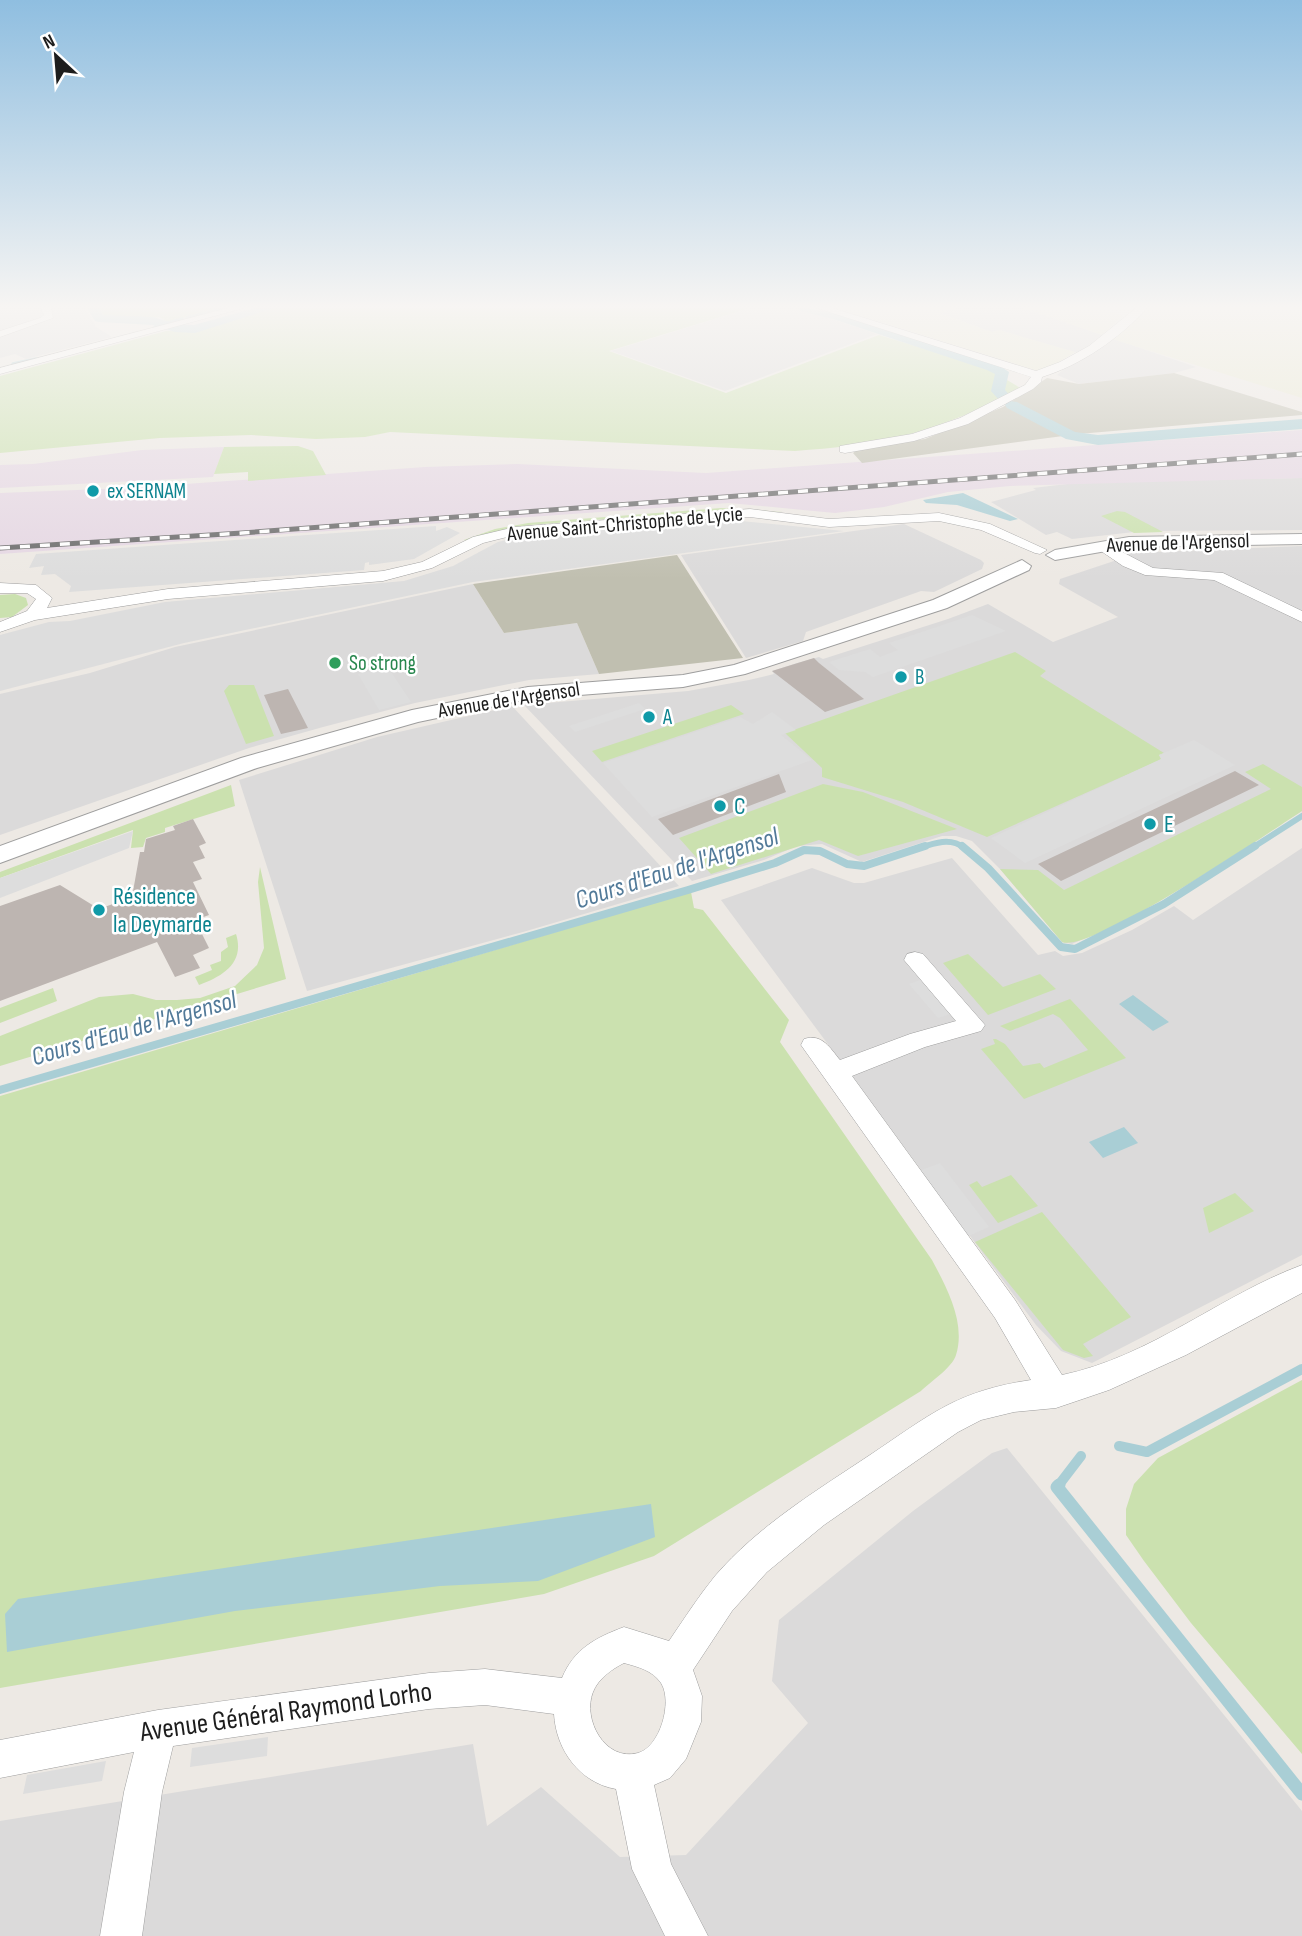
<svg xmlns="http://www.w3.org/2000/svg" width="1302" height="1936" font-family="'Sofia Sans Condensed',sans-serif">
  <rect width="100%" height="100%" fill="#ede9e4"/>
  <path fill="#dbdada" d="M 0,308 L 85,308 L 96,327 L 112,337 L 26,359 L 15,354 L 0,358 Z
    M 752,308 L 798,308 L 877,334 L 725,391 L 611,351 Z
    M 957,308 L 1023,308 L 1196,367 L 1174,373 L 1079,384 L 1057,375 L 1081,354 L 999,330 L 992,332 L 937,312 Z
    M 1302,478 L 1302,530 L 1143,531 L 1072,539 L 1057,532 L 1046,535 L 991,502 L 1036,490 L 1033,488 L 1084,482 Z
    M 904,524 L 981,560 L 984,563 L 982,569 L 934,592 L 921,591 L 806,632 L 803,641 L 746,658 L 681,555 Z
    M 1302,546 L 1302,811 L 1141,912 L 1072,944 L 1062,942 L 1000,869 L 972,841 L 956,836 L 942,836 L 862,862 L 822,844 L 797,846 L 764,860 L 692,881 L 524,705 L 688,691 L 749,680 L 774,674 L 772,671 L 797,663 L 819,657 L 823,659 L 948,619 L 988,604 L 1053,642 L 1118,617 L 1059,584 L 1060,579 L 1117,560 L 1107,554 Z
    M 473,584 L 504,633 L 577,623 L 599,674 L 529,680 L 415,703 L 323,727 L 249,748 L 0,835 L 0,694 L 90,673 L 175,647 Z
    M 512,706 L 679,886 L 523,932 L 307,991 L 239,780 L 377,737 Z
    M 1302,848 L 1302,1255 L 1092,1363 L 1061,1351 L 1036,1325 L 721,900 L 812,868 L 854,883 L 864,883 L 952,858 L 1038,955 L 1055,951 L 1063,956 L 1082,953 L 1132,930 L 1174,906 L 1193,920 Z
    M 1007,1448 L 1302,1811 L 1302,1936 L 0,1936 L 0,1821 L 473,1744 L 487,1826 L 541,1787 L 620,1857 L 686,1855 L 808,1723 L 772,1681 L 779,1620 L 913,1511 L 992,1453 Z"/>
  <path fill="#e5d7e3" d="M 1302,430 L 1302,478 L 1010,486 L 948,492 L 884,507 L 835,513 L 729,503 L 0,554 L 0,493 L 129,488 L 425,467 L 517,464 L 706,473 Z
    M 224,447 L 213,477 L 0,488 L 0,465 L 33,464 L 142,450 Z"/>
  <path fill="#c0bfb0" d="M 1174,373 L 1302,412 L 1302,415 L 1078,434 L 862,463 L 853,453 L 859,448 L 925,439 L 1003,407 L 1047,378 L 1079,384 Z
    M 677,555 L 743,658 L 599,674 L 577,623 L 504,633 L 473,584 Z"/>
  <path fill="#e9e9d1" d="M 836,308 L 957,308 L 939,313 L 992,332 L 999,330 L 1075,352 L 1045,371 L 1038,371 Z
    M 1023,308 L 1099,308 L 1123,316 L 1102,335 Z
    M 1148,308 L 1302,308 L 1302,398 L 1112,339 Z"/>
  <path fill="#cbe1af" d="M 100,308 L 220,308 L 168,322 L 159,317 L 124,320 L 104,316 Z
    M 273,308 L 750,308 L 609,351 L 726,393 L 879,335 L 985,367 L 1022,389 C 985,407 947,424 907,435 C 871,445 832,448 795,451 L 390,432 L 365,437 L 316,439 L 251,435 L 160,438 L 0,453 L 0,376 L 166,331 L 195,330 Z
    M 298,446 L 313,451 L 326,475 L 248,481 L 248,472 L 214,474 L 224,447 Z
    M 721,508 L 784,512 L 725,510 L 530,525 L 506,529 L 467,541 L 464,540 L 495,529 L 528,523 Z
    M 1117,511 L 1125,512 L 1163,532 L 1134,533 L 1101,516 Z
    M 15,594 L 26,598 L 28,605 L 12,617 L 0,618 L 0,595 Z
    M 1015,652 L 1046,671 L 1040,676 L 1164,753 L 1159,755 L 1162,759 L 987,837 L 903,802 L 822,777 L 822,768 L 785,733 Z
    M 229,685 L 254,685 L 274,736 L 246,744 L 224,691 Z
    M 731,705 L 744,714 L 602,762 L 592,751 Z
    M 1263,764 L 1302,787 L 1302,811 C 1268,833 1091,954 1062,942 L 1000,869 L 1038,870 L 1064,890 L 1271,789 L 1245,772 Z
    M 823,784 L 863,792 L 957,829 L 858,856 L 819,840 L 711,874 L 679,838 Z
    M 231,785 L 235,806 L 165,828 L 165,832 L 146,838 L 143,847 L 131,848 L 133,830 L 0,878 L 0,872 Z
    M 260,867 L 286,979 L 0,1066 L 0,1036 L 99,997 L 133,994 L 156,1000 L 177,1000 L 200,998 L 235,986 L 257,965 L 264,948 L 258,882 Z
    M 691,892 L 694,908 L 703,910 L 789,1020 L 780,1042 L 932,1260 C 947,1288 966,1323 956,1355 C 952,1368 930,1382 921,1391 L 654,1556 L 544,1594 L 0,1688 L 0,1096 Z
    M 236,934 C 245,963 223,976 199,985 L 195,977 L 212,970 L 210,965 L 221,961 L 221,952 L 228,947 L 226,938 Z
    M 968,954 L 1003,987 L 1040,974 L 1056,989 L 988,1015 L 943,963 Z
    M 53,988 L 57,1001 L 0,1023 L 0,1008 Z
    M 1070,999 L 1126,1058 L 1024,1099 L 981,1049 L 995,1044 L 993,1039 L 996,1039 L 1005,1044 L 1023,1066 L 1040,1063 L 1044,1068 L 1088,1050 L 1060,1018 L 1053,1014 L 1010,1031 L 1000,1026 Z
    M 1011,1175 L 1038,1206 L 998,1223 L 969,1185 L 977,1181 L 982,1187 Z
    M 1235,1193 L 1254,1211 L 1209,1233 L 1203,1208 Z
    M 1042,1212 L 1131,1317 L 1083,1344 L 1093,1356 L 1084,1358 L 1063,1350 L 975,1242 Z
    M 1302,1380 L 1302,1754 L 1191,1623 L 1144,1561 L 1126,1535 L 1126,1509 L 1134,1484 L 1158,1458 Z"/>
  <path fill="#ddd" d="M 731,520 L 844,531 L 473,582 L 184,643 L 0,691 L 0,635 L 49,622 L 70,621 L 165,602 L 404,581 L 453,566 L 498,542 L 523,536 Z
    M 436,526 L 436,531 L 447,527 L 460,533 L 414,559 L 369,565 L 369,562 L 365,563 L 364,570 L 69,592 L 71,586 L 55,574 L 41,575 L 44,566 L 29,568 L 36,554 Z
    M 972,615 L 1006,631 L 873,677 L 865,672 L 839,670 L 829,662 L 870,649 L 880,657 L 898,650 L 889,643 Z
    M 387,666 L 411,702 L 379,710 L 358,674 Z
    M 639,703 L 645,709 L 575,732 L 569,726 Z
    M 772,712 L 796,730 L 781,735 L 812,760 L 652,817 L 603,763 L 740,717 L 753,724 Z
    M 1194,740 L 1235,765 L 1025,863 L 991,838 L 1161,759 L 1159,755 Z
    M 133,831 L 129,848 L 0,898 L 0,878 Z
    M 926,978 L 956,1012 L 938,1018 L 909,984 Z
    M 940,1163 L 989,1227 L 966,1237 L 919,1171 Z
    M 268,1737 L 267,1756 L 190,1767 L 192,1748 Z
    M 106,1761 L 102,1781 L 23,1794 L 27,1775 Z"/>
  <path fill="#a9ced5" d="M 963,493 L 1018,519 L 1010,521 L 957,505 L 926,503 L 923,500 Z
    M 1133,995 L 1169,1022 L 1153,1031 L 1119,1004 Z
    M 1124,1127 L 1138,1143 L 1103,1158 L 1089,1142 Z
    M 651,1504 L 655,1537 L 538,1581 L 440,1586 L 235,1611 L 7,1652 L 5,1614 L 18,1599 Z"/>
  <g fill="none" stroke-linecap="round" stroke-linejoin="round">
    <path stroke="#a9ced5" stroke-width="3.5" d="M 187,318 L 226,308
      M 155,327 L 182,319
      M 13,364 L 36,359"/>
    <path stroke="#a9ced5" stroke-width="6" d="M 920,848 C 934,843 951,837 964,848
      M 1252,848 L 1302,816"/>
    <path stroke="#a9ced5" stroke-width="8" d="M 962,846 L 988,868 L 1061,947 L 1075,949 L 1164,904 L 1255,846
      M 0,1090 L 688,890 L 775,863 L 804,850 L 820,851 L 847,864 L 864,866 L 925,846"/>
    <path stroke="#a9ced5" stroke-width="10" d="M 1119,1446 L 1147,1452 L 1302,1369
      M 1058,1486 L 1081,1456"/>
    <path stroke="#a9ced5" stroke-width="13" d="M 1059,1485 L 1057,1487 L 1302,1794"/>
    <path fill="#a9ced5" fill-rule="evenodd" d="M 87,308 L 99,308 L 103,315 L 153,317 L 176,324 L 194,325 L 255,308 L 274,308 L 195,333 L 175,332 L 153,325 L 99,322 L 95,321 Z
      M 798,308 C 815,308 829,313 843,315 L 997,364 L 1009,372 L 1005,390 L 1012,398 L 1010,401 L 1017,402 L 1075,432 L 1098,435 L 1302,419 L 1302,429 L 1098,445 L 1066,439 L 1007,408 L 1005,405 L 1007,402 L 1000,401 L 991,391 L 995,374 L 987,370 L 833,319 L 800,311 Z"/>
  </g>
  <path fill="#bdb5b1" d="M 814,658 L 819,663 L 864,699 L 825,712 L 772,671 Z
    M 288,689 L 308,728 L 281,734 L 264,695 Z
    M 1235,771 L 1259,785 L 1061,881 L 1038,864 Z
    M 779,774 L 786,792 L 673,835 L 658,819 Z
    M 193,819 L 206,843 L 199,846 L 205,858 L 193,862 L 202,879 L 193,882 L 209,915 L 195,920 L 209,948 L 193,955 L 200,968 L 175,977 L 157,942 L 0,1001 L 0,906 L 60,885 L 99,909 L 132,897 L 140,852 L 144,852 L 146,839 L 175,830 L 173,826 Z"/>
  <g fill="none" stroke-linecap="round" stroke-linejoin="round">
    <defs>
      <path id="minor" d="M 41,308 L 51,308 L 53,318 L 0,337 L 0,331 L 40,318 L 44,315 Z
        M 228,308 L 244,308 L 0,374 L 0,368 Z
        M 817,308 L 832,308 L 1036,371 L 1060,362 L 1089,346 L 1136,308 L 1147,308 C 1120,338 1081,365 1042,377 L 1041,382 L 1033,389 L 968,424 L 914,441 L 845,453 L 840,452 L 840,446 L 912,434 L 960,418 L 1025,385 L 1031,377 Z
        M 750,509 L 829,519 L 939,513 L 990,524 L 1047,550 L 1040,554 L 1035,553 L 981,530 L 939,521 L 829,527 L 750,517 L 718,518 L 515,535 L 483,543 L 432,568 L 383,581 L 168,599 L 35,620 L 0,632 L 0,622 L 27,611 L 36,599 L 27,593 L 0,593 L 0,583 L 36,585 L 52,598 L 47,608 L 168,589 L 383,571 L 422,562 L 473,537 L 515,527 Z
        M 1103,542 L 1153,568 L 1223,573 L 1302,611 L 1302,622 L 1214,580 L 1145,575 L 1123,566 L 1098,549 L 1096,546 Z
        M 915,952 L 923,954 L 985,1025 L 981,1031 L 925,1047 L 852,1076 L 1015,1300 L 1062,1375 C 1150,1357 1221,1295 1302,1265 L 1302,1293 L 1186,1355 L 1109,1390 L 1056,1408 L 1014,1412 L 981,1420 L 958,1432 L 824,1525 L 767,1572 L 732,1611 L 693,1670 L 702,1696 L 701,1722 L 686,1759 L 670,1778 L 654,1785 L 671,1864 L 708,1936 L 665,1936 L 632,1869 L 616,1789 C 580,1783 556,1750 554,1714 L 485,1705 L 429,1709 L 173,1746 L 162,1792 L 142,1936 L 100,1936 L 124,1792 L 134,1752 L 0,1778 L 0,1740 L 158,1710 L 429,1673 L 485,1669 L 562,1678 C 574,1649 595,1638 624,1627 L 669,1641 C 684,1619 698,1597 715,1576 C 758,1526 816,1491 870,1455 C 930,1415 956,1391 1031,1380 L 995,1318 L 801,1045 L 804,1039 C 822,1033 830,1048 840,1060 L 910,1034 L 956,1021 L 904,960 L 907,954 ZM 624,1663 C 638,1667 652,1670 661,1683 C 673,1702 660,1747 638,1753 C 605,1762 582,1719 593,1692 C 598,1679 612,1669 624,1663 Z"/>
      <path id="tertiary" d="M 1302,534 L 1302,544 L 1129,547 L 1055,560 L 1046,555 L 1055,550 L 1129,537 Z
        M 1022,560 L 1031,566 L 1029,570 L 947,608 L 745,674 L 683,687 L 528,699 L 418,722 L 257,768 L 0,863 L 0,846 L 241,758 L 412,710 L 528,687 L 683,675 L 734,665 L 933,600 Z"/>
    </defs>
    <use href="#minor" stroke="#9e9e9e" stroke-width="1"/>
    <use href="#tertiary" stroke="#9e9e9e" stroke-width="2"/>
    <use href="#minor" fill="#fff" fill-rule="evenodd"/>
    <use href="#tertiary" fill="#fff" fill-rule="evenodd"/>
    <defs>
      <path id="rail" d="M 0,548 L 242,533 L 1302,454"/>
    </defs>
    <use href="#rail" stroke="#6b6b6b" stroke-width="5"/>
    <use href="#rail" stroke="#fff" stroke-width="3.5" stroke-dasharray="10" stroke-linecap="butt"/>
  </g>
  <linearGradient id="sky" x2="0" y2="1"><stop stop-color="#8fbee0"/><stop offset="0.53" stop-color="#f7f5f3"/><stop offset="1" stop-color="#f7f5f3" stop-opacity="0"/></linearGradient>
  <rect width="1302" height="579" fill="url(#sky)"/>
  <g fill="#0f9aa8" stroke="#fff" stroke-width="2.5">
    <circle cx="93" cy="491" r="7"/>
    <circle cx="901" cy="677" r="7"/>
    <circle cx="649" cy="717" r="7"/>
    <circle cx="720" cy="806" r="7"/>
    <circle cx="1150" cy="824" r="7"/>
    <circle cx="99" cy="910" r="7"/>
  </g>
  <circle fill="#2e9e5b" stroke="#fff" stroke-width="2.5" cx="335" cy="663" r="7"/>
  <g text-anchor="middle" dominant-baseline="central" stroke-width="5" stroke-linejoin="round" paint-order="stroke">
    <g font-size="21" fill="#0d838f" stroke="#fff" text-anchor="start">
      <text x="107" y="491">ex SERNAM</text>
      <text x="915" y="677">B</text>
      <text x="663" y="717">A</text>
    </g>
    <g font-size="21" fill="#1d1d1d" stroke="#fff">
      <text transform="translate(625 524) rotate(-5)">Avenue Saint-Christophe de Lycie</text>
      <text transform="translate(1178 543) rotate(-2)">Avenue de l'Argensol</text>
      <text transform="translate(509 700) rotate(-9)">Avenue de l'Argensol</text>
    </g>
    <g font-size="21" fill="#27864d" stroke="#fff" text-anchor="start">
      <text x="349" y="663">So strong</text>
    </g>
    <g font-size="24" fill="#0d838f" stroke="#fff" text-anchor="start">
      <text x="734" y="806">C</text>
      <text x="1164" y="824">E</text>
      <text x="113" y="896">Résidence<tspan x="113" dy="28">la Deymarde</tspan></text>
    </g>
    <g font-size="26" font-style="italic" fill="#527a99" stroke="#fff">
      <text transform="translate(677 869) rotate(-18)">Cours d'Eau de l'Argensol</text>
      <text transform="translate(134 1029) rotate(-16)">Cours d'Eau de l'Argensol</text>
    </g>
    <g font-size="28" fill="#1d1d1d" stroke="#fff">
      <text transform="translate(286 1712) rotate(-8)">Avenue Général Raymond Lorho</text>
    </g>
  </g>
  <g transform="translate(56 56) rotate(334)" stroke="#ffffff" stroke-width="5" paint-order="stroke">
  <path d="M0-5L12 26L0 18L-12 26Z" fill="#1d1d1d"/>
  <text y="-10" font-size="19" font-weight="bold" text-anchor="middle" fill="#1d1d1d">N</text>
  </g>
</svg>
